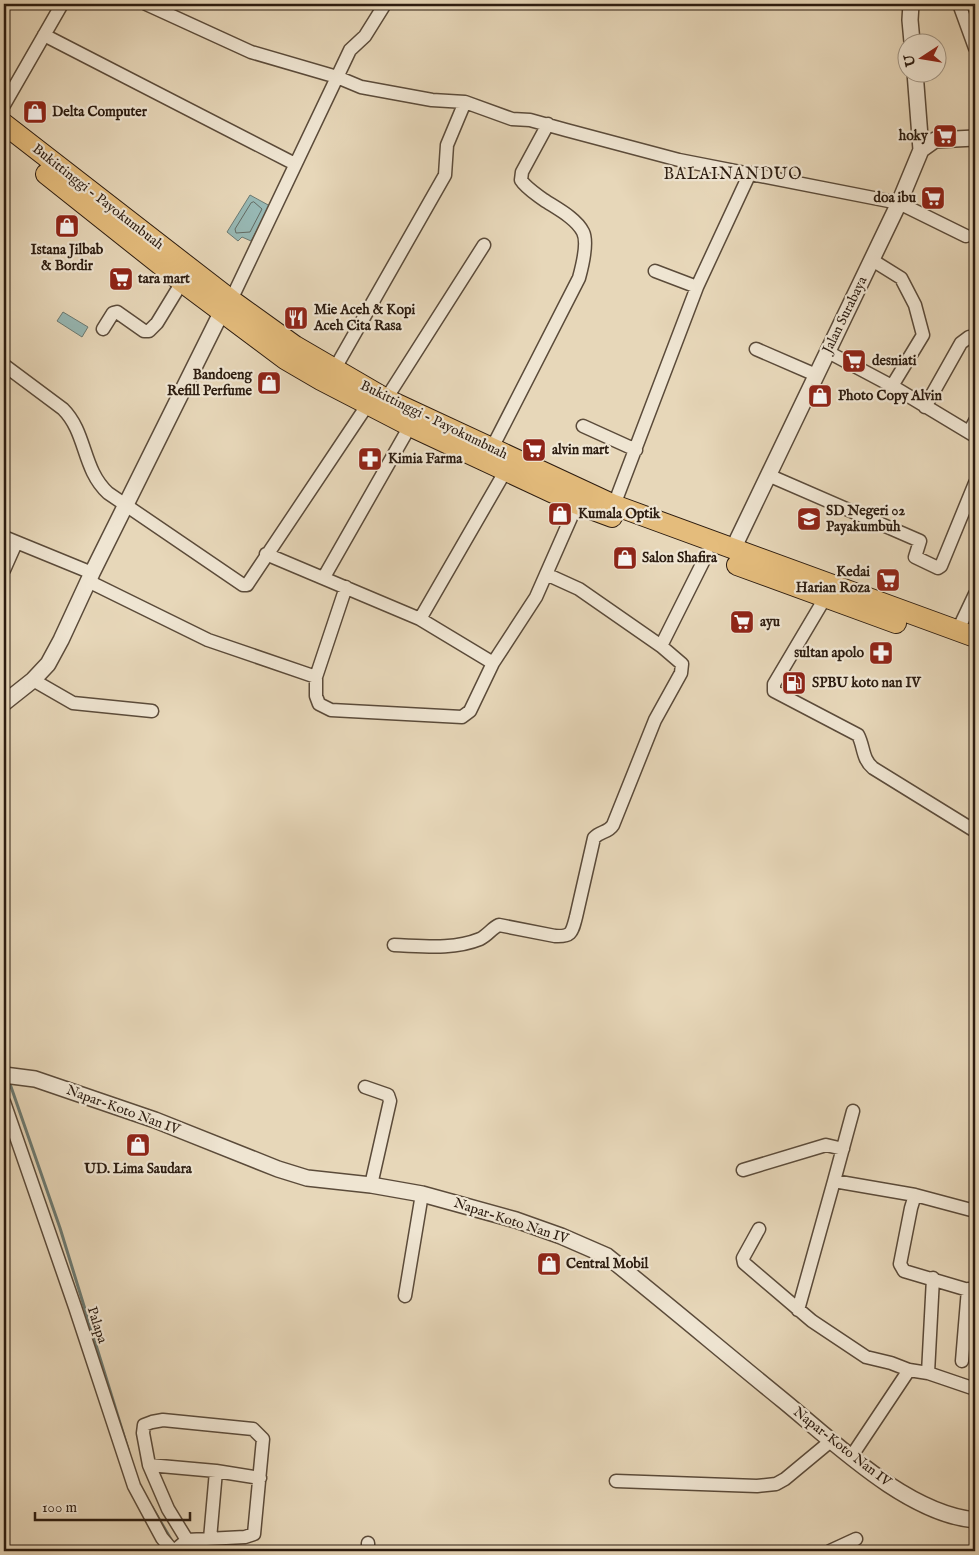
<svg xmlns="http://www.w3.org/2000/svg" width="979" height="1555" font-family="'IM FELL English',serif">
  <rect width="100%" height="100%" fill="#e7d7b9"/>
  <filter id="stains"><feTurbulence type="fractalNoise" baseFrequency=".004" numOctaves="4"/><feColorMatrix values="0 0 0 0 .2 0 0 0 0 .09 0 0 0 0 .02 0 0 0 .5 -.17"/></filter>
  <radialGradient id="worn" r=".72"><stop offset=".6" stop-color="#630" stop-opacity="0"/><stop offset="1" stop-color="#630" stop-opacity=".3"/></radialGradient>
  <path fill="#97b8b4" stroke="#6c7a72" d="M 250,195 L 270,206 L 251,241 L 242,237 L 238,241 L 227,232 Z
    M 63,312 L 88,327 L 82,337 L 57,321 Z"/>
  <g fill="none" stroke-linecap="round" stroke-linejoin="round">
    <path stroke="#626a62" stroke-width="1" d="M 254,202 L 262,209 L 250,232 L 236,233 L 235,229 L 251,203 Z"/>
    <path stroke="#6c7a72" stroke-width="3" d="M 9,1081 L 60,1228 L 128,1449
      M 152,1507 L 172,1541"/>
    <defs>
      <path id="minor" d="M 146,4 L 251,52 L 337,77 L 361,87 L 432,100 L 465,102 L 512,119 L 530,120 L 566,130 L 679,160 L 899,203 L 966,236
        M 959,4 L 975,48
        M 44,35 L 295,164
        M 4,105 L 62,4
        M 872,260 L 901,278 L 915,305 L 923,335 L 892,386
        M 655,271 L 697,287
        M 231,300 L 350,50 L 365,36 L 385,4
        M 103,329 L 113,313 L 117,312 L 144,331 L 149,331 L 157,323 L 182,282
        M 756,349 L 816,375
        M 828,352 L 892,386 L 975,436
        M 4,365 L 63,409 C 87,433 82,469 108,493 L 243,585 L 247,585 L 368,404
        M 334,370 L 445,175 L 447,145 L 465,102
        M 386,399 L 484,245
        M 925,407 L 961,343 L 969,337 L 975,340
        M 583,426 L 636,450
        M 969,432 L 975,421
        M 492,448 L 579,278 C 582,267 588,242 583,232 C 576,218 556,208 544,200 C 536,194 526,188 521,180 L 522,172 L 548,124
        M 768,475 L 920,541 L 915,557 L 938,568 L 941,566 L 975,483
        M 614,505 L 697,287 L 750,173
        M 4,537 L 92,573
        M 266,554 L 420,619 L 493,663
        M 4,570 L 16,543
        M 324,577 L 410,426
        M 88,581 L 208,640 L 316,677
        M 346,587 L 316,677 L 316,696 L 319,704 L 331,710 L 462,717 L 470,711 L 493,663 L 536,597 L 577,504
        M 825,598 L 774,684 L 774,691 L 858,735 C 864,746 862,759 873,768 L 975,831
        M 420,619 L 506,470
        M 957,632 L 975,594
        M 661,646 L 707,554
        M 33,680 L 73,703 L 152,711
        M 394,945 C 423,946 453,950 480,939 C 488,935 492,928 499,925 L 555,936 C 572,937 572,932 576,917 L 594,838 C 600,831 608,833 613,825 L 655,720 L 681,673 L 682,664 L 661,646 L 579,589 L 546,574
        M 365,1087 L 388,1095 L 390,1101 L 371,1185
        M 4,1102 L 75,1307 L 134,1486 L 162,1538 L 173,1551
        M 743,1170 L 826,1145 L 843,1149
        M 834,1181 L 853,1111
        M 975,1211 L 915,1195 L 911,1208 L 900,1264 L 904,1271 L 975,1292
        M 759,1229 L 743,1258 L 744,1263 L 812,1321 L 866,1357 L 891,1363 L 909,1370 L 928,1373 L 975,1389
        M 405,1296 L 422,1194
        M 798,1310 L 834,1181 L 915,1195
        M 962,1361 L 968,1289
        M 928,1373 L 933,1278
        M 851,1457 L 909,1370
        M 149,1465 L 143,1433 L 144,1425 L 152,1422 L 163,1420 L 253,1429 L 263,1439 L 254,1534 L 245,1537 L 187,1540 L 174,1551
        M 616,1481 L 757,1486 L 776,1484 L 785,1479 L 832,1440
        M 210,1539 L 216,1471
        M 187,1540 L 168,1509 L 149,1465 L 216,1471 L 260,1478
        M 368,1551 L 368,1543
        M 830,1551 L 856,1539"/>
      <path id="tertiary" d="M 911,4 L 910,20 L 912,42
        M 921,150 L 935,140 L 975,138
        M 733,549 L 899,203 L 921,150 L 915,72
        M 4,703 L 33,680 L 48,664 L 61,640 L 92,573 L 222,311
        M 4,1075 L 35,1079 L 155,1120 L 278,1169 L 307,1178 L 371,1185 L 422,1194 L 516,1220 L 561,1236 L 607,1256 C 667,1304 726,1354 785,1402 C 836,1444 908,1514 975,1520"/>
      <path id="trunk" d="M 4,124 L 231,300 L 295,346 L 386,399 L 614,505 L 975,637
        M 46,174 L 182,282 L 285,359 L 321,380 L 410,426 L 577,504 L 612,517
        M 737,565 L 896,623"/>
    </defs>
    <use href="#minor" stroke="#5b4b3a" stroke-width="15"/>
    <use href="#tertiary" stroke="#5b4b3a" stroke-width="18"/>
    <use href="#trunk" stroke="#2c1c10" stroke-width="22"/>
    <use href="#minor" stroke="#efe5d2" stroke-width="12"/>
    <use href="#tertiary" stroke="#efe5d2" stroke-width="15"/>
    <use href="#trunk" stroke="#e4bc7c" stroke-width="20"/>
  </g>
  <defs>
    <symbol id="shop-square" viewBox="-11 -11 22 22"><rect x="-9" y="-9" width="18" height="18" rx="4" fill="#8f2418" stroke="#efe5d2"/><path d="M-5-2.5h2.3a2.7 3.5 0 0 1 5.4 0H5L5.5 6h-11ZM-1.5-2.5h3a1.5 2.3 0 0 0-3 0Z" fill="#fff"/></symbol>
    <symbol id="supermarket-square" viewBox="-11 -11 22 22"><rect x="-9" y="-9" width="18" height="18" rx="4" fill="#8f2418" stroke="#efe5d2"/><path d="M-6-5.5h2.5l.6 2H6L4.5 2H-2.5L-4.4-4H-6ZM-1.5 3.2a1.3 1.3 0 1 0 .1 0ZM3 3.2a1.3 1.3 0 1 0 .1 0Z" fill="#fff"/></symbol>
    <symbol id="restaurant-square" viewBox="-11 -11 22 22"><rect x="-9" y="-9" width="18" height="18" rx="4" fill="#8f2418" stroke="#efe5d2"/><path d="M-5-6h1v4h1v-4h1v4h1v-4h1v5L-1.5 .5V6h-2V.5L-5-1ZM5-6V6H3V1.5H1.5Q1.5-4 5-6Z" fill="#fff"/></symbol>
    <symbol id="pharmacy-square" viewBox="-11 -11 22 22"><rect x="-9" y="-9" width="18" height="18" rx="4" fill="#8f2418" stroke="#efe5d2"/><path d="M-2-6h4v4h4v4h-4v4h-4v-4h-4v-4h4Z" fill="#fff"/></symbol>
    <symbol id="school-square" viewBox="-11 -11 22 22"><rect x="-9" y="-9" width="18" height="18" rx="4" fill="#8f2418" stroke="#efe5d2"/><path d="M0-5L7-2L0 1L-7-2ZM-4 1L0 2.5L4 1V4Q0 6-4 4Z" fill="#fff"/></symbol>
    <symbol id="fuel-square" viewBox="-11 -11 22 22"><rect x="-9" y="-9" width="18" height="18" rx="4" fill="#8f2418" stroke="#efe5d2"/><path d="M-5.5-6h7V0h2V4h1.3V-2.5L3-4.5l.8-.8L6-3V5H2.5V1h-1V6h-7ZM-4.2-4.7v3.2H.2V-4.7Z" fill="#fff"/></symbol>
  </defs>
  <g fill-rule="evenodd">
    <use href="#shop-square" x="21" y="98" width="28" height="28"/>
    <use href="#supermarket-square" x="931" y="122" width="28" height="28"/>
    <use href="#supermarket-square" x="919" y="184" width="28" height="28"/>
    <use href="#shop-square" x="53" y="212" width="28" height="28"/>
    <use href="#supermarket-square" x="107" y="265" width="28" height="28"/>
    <use href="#restaurant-square" x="282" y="304" width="28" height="28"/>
    <use href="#supermarket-square" x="840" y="347" width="28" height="28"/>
    <use href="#shop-square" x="255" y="369" width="28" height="28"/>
    <use href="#shop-square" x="806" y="382" width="28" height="28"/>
    <use href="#supermarket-square" x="520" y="436" width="28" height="28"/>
    <use href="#pharmacy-square" x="356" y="445" width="28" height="28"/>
    <use href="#shop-square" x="546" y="500" width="28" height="28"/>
    <use href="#school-square" x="795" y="505" width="28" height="28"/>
    <use href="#shop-square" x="611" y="544" width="28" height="28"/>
    <use href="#supermarket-square" x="874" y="566" width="28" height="28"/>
    <use href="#supermarket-square" x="728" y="608" width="28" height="28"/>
    <use href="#pharmacy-square" x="867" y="639" width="28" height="28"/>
    <use href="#fuel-square" x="780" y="669" width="28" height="28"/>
    <use href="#shop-square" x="124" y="1131" width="28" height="28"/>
    <use href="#shop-square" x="535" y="1250" width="28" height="28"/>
  </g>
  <g text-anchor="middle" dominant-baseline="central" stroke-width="4.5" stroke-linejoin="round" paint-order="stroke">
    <g font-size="14" font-weight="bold" fill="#2c1c10" stroke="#efe5d2" text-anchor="start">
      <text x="52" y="112">Delta Computer</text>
      <text x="928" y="136" text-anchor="end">hoky</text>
      <text x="916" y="198" text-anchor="end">doa ibu</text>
      <text x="67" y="250" text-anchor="middle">Istana Jilbab<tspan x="67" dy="16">&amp; Bordir</tspan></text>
      <text x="138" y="279">tara mart</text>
      <text x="314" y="310">Mie Aceh &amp; Kopi<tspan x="314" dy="16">Aceh Cita Rasa</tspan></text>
      <text x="872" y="361">desniati</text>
      <text x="252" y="375" text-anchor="end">Bandoeng<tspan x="252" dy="16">Refill Perfume</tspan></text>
      <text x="838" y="396">Photo Copy Alvin</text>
      <text x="552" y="450">alvin mart</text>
      <text x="388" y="459">Kimia Farma</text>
      <text x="826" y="511">SD Negeri 02<tspan x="826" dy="16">Payakumbuh</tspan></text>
      <text x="578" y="514">Kumala Optik</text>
      <text x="642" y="558">Salon Shafira</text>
      <text x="870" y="572" text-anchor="end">Kedai<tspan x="870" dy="16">Harian Roza</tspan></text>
      <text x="760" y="622">ayu</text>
      <text x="864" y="653" text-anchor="end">sultan apolo</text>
      <text x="812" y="683">SPBU koto nan IV</text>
      <text x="138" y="1169" text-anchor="middle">UD. Lima Saudara</text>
      <text x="566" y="1264">Central Mobil</text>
    </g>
    <g font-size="14" fill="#2c1c10" stroke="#efe5d2">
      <text transform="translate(98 197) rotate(38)">Bukittinggi - Payokumbuah</text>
      <text transform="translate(845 315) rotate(-64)">Jalan Surabaya</text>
      <text transform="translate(434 420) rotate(26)">Bukittinggi - Payokumbuah</text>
      <text transform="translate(123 1110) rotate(20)">Napar-Koto Nan IV</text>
      <text transform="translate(511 1221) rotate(18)">Napar-Koto Nan IV</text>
      <text transform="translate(97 1325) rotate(72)">Palapa</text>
      <text transform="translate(842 1447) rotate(38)">Napar-Koto Nan IV</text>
    </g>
    <g font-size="16" letter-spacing="1" fill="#2c1c10" stroke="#efe5d2">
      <text x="733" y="175">BALAINANDUO</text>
    </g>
  </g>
  <rect width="979" height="1555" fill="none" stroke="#e7d7b9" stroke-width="20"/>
  <rect x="5" y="5" width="969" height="1545" fill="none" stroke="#2c1c10" stroke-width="2.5"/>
  <rect x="10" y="10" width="959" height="1535" fill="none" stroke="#2c1c10"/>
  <g transform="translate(922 58) rotate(258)"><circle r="24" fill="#efe5d2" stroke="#a19584"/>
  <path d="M0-4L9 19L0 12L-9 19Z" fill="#8f2418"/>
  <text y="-8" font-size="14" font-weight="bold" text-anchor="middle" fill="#2c1c10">U</text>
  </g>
  <path d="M35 1512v8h155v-8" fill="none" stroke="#2c1c10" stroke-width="2.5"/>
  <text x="42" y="1512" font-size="15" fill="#2c1c10" stroke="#efe5d2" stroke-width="4" paint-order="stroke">100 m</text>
  <rect width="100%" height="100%" filter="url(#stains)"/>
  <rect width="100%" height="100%" fill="url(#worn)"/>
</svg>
